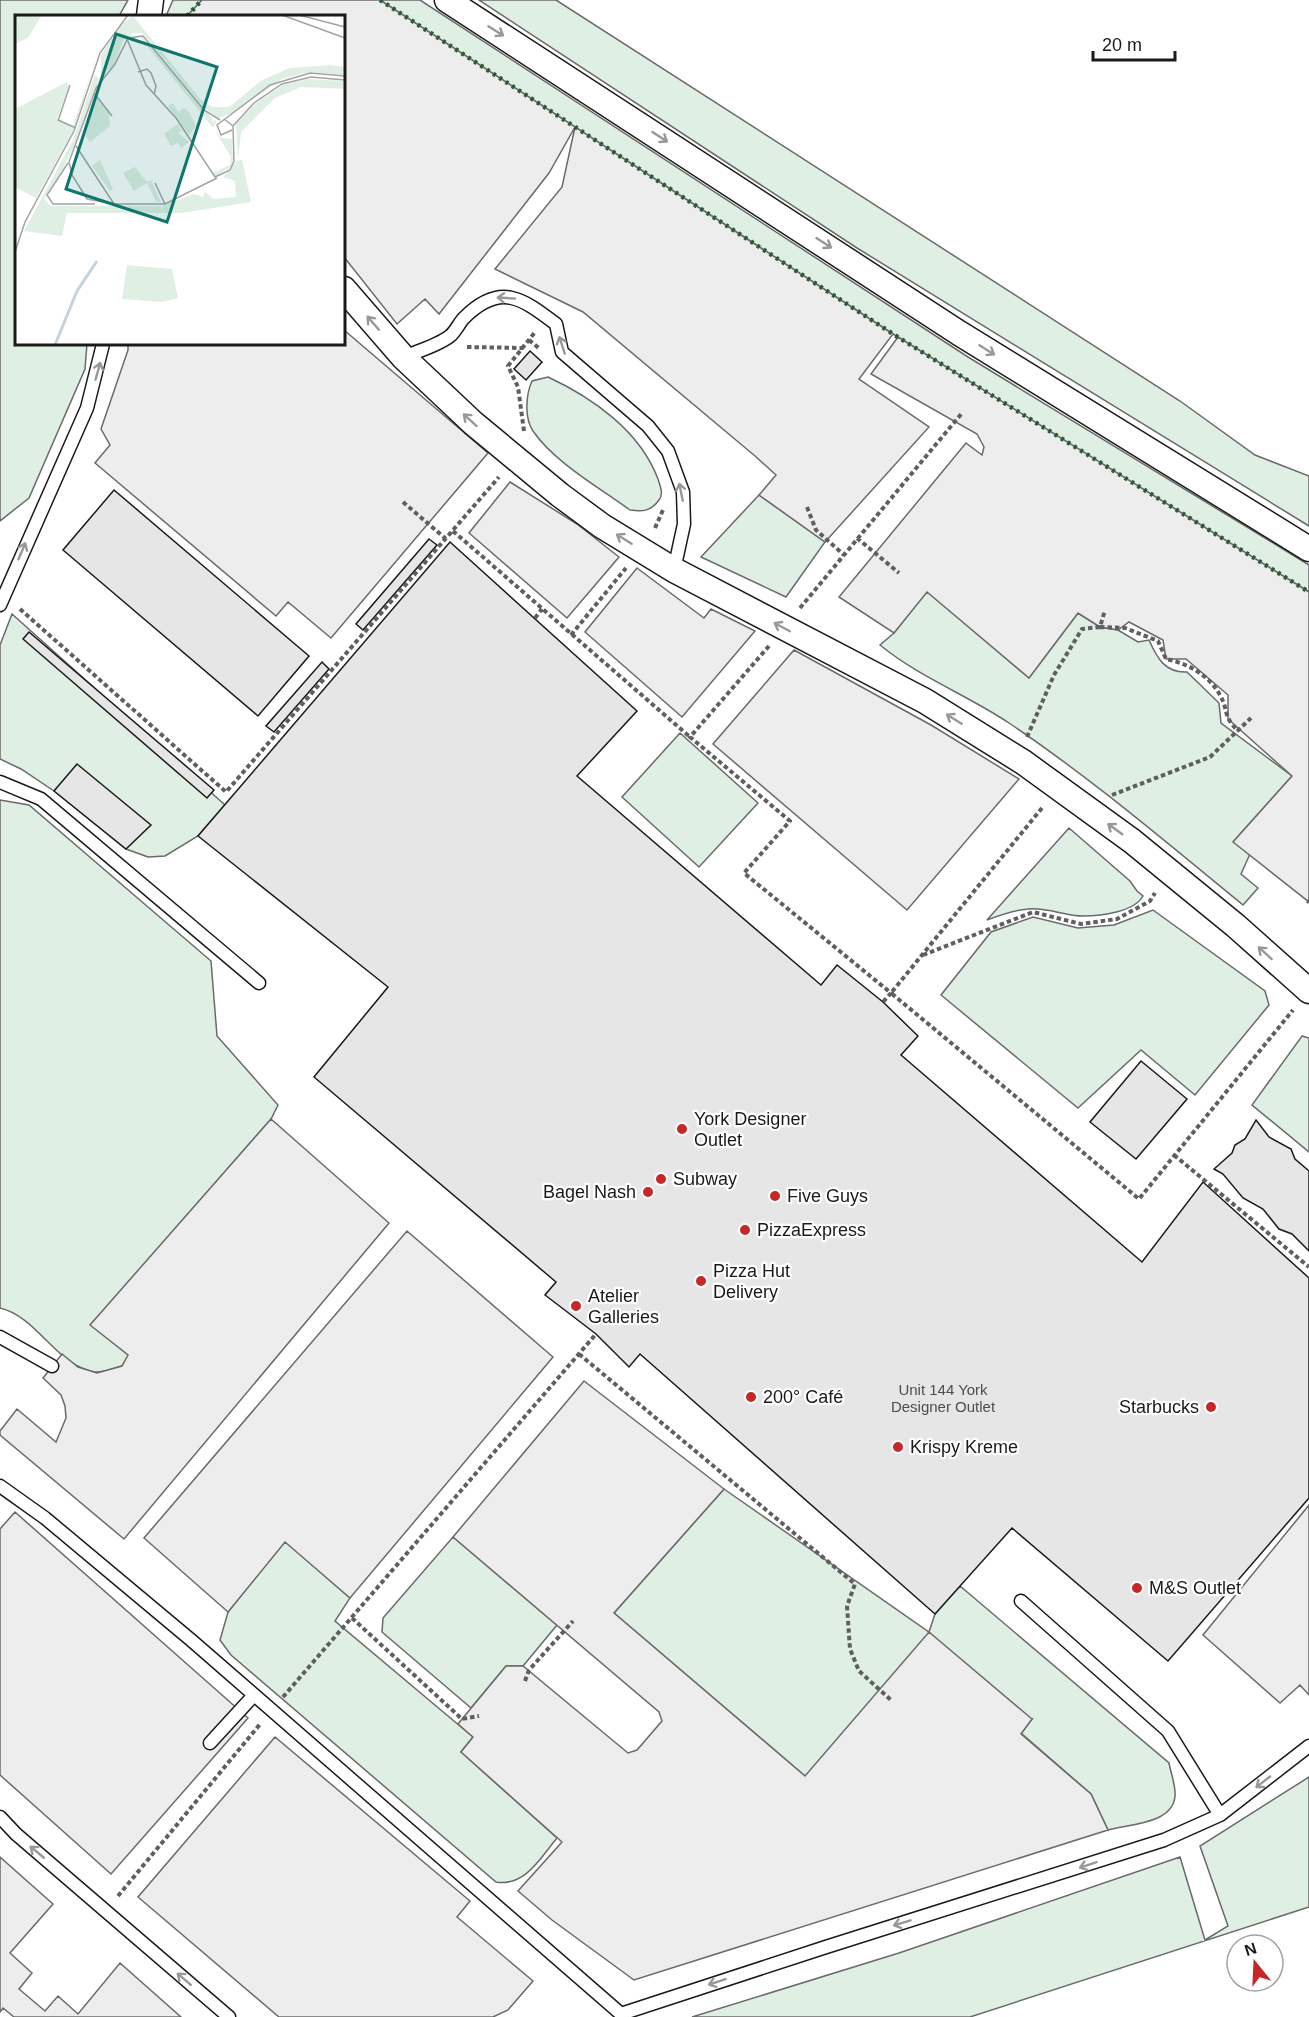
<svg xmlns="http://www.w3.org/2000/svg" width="1309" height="2017" font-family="Helvetica,sans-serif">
  <rect width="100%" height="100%" fill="#fff"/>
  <path fill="#e0efe3" stroke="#6a6a6a" stroke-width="1.5" d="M 0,0 L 128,0 L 119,16 L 16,16 L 16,344 L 87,344 L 85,369 L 29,498 L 0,521 Z
    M 173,0 L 202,0 L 187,16 L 166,16 Z
    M 380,0 L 420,0 L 968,357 L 1309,565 L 1309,592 L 893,334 Z
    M 479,0 L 556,0 L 1180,401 L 1255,455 L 1309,476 L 1309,526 L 857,248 Z
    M 548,377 C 593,398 640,431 658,479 C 660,486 664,494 659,500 C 651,511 643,512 630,510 C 600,488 554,462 533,431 C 524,418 526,394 532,381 Z
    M 759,495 L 825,542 L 786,597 L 701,557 Z
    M 927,591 L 1029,678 L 1078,613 L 1100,627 L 1118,630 L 1138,642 L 1149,640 C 1157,658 1165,673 1187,672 L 1219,703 L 1221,723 L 1292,776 L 1234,841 L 1250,854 L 1241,874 L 1258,888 L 1243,905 C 1167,843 1091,778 1009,723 C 967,695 919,677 880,645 L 894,633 Z
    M 12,614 L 225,805 L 198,836 L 165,856 L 148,857 L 126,849 L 54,791 L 21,769 L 0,759 L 0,645 Z
    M 680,733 L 758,803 L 699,867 L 622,797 Z
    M 0,800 L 29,805 L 211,961 L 217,1036 L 278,1105 L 271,1119 L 91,1325 L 129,1355 L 122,1366 C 114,1368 102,1373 95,1372 C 56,1366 38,1317 0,1308 Z
    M 1069,828 L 1130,881 L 1137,891 L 1143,896 C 1134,912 1101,916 1083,916 C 1065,916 1047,907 1028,909 C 1014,910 1000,915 987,920 Z
    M 1153,910 L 1265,991 L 1269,1005 L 1195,1095 L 1141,1050 L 1078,1108 L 941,995 L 991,932 L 1033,917 L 1078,928 L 1114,925 Z
    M 1302,1036 L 1309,1038 L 1309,1152 L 1252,1105 Z
    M 724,1489 L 929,1632 L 935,1614 L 960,1586 L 1169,1763 C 1171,1774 1176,1786 1175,1796 C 1173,1824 1129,1824 1108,1830 L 1091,1794 L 1021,1733 L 1032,1719 L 805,1776 L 614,1613 Z
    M 453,1537 L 557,1625 L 523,1666 L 506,1666 L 471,1708 L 382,1632 L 383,1618 Z
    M 285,1541 L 350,1598 L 335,1621 L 473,1737 L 461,1752 L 557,1838 C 541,1857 525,1887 496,1882 L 231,1655 L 220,1640 L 228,1612 Z
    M 1309,1777 L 1309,1907 L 970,2017 L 692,2017 L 899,1953 L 1180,1857 L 1205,1940 L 1228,1926 L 1200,1846 Z"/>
  <path fill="#ededed" stroke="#6a6a6a" stroke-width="1.5" d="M 202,0 L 380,0 L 893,334 L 859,379 L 929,427 L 825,542 L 759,495 L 776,475 L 755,456 L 583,312 L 495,269 L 562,187 L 575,127 L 549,173 L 439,314 L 425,299 L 397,324 L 344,257 L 344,16 L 187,16 Z
    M 344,330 L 488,453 L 331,638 L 288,602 L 276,616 L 95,463 L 110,445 L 101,429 L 128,350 L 128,344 L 344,344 Z
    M 898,337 L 1309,592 L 1309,902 L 1233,842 L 1292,776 L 1228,719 L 1228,695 L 1186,659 L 1166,659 L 1163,640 L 1129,622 L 1118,630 L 1100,627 L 1078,613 L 1029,678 L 927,592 L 894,633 L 839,597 L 966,443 L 982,455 L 984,447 L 977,434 L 871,374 Z
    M 510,482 L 577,524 L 619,557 L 567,618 L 469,533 Z
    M 637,568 L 704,618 L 711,609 L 755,631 L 682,717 L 585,632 Z
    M 794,650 L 931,725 L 1019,779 L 907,910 L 713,744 Z
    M 271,1119 L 389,1223 L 124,1539 L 0,1435 L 0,1431 L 17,1409 L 56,1442 L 66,1418 L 65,1406 L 61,1395 L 43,1378 L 62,1354 L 78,1367 L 97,1373 L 122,1366 L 128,1355 L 90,1325 Z
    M 407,1231 L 553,1357 L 350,1598 L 285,1542 L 228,1612 L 144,1538 Z
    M 584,1381 L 724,1489 L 614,1613 L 805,1776 L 929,1632 L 1032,1719 L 1021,1734 L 1091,1794 L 1108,1830 L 634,1980 L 552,1920 L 518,1891 L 562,1842 L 461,1752 L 473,1737 L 458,1724 L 506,1666 L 523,1666 L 628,1753 L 637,1750 L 662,1721 L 659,1712 L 453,1537 Z
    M 1309,1505 L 1309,1695 L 1300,1685 L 1280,1703 L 1203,1635 Z
    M 15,1512 L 248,1718 L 111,1874 L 0,1775 L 0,1529 Z
    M 275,1737 L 470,1901 L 457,1917 L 533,1981 L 508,2010 L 493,2017 L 279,2017 L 138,1897 Z
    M 0,1857 L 53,1904 L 10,1953 L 32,1973 L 19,1989 L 45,2011 L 58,1996 L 78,2014 L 120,1963 L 181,2017 L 14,2017 L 3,2008 L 0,2012 Z"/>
  <path fill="#e6e6e6" stroke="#1a1a1a" stroke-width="1.5" d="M 530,351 L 542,362 L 526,380 L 514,369 Z
    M 114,490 L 309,656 L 258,716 L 63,550 Z
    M 429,539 L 437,545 L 363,630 L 356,624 Z
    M 450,542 L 637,711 L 577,776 L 821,985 L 837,965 L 883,1002 L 918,1036 L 901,1055 L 1142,1262 L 1203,1182 L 1309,1278 L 1309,1498 L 1168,1661 L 1012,1528 L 935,1614 L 640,1354 L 629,1367 L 596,1334 L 545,1295 L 556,1282 L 314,1077 L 388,987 L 198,836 Z
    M 29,632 L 214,790 L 207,798 L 23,639 Z
    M 322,662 L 329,669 L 274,732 L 266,726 Z
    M 77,764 L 151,825 L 126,849 L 54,791 Z
    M 1141,1061 L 1187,1099 L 1136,1159 L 1090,1122 Z
    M 1256,1120 L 1269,1137 L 1291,1149 L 1295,1159 L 1309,1171 L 1309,1251 L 1292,1234 L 1279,1229 L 1263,1209 L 1243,1198 L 1223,1174 L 1214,1169 L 1232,1153 L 1235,1145 L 1245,1139 Z"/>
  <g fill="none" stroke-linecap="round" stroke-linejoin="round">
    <defs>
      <path id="lane" d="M 403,357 C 418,351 437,346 450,336 C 456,331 459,323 464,318 C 500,282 522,298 556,324 L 562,352 L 648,426 L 668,451 L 683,492 L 684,524 L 674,570
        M 0,605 L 87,408 L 103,344
        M 0,782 L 41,799 L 259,983
        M 0,1337 L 52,1366
        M 0,1486 L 45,1518 L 191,1640 L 621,2014 L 826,1947 L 1164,1840 L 1220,1815 L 1309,1746
        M 1021,1601 L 1168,1731 L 1220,1815
        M 210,1743 L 254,1695
        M 0,1817 L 16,1834 L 229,2017"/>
      <path id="street" d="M 447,0 L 959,333 L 1309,549
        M 149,16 L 151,0
        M 344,289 L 403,357 L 473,423 L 560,495 L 602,526 L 674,570 L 925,701 L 1023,762 L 1132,841 L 1236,926 L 1309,991"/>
    </defs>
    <use href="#lane" stroke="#1a1a1a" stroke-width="15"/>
    <use href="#street" stroke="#1a1a1a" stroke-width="27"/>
    <path stroke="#5f5f5f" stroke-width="4" stroke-dasharray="4.5 3" stroke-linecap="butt" d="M 529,340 L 540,349
      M 467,347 L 523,348
      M 524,431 L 518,387 L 508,366 L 536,331
      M 403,502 L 446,539
      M 807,507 L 816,530 L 844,555
      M 655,528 L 663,510
      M 453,531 L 690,737
      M 857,538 L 899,573
      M 800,608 L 962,413
      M 20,609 L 226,792 L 499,477
      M 535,618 L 542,609
      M 1100,627 L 1125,628 L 1158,641 L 1166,659 C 1187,663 1209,675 1220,695 C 1229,711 1222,715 1238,731
      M 571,635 L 626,568
      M 769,646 L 690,737 L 790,821 L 744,873 L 891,993 L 883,1002
      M 1027,737 L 1054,675 L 1082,629 L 1100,627 L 1105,610
      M 1112,795 L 1210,757 L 1251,718
      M 1042,808 L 891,993 L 1139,1199 L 1293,1010
      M 1307,901 L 1309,902
      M 923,955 L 1033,912 L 1081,924 L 1117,919 L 1150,901 L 1155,893
      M 1174,1155 L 1309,1267
      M 579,1354 L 855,1584 L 847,1606 L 850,1649 L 859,1671 L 892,1701
      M 352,1618 L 462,1719 L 479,1716
      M 525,1681 L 529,1670 L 573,1621
      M 283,1697 L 596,1334
      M 118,1896 L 261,1723"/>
    <use href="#lane" stroke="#fff" stroke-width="12"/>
    <use href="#street" stroke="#fff" stroke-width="24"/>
    <path stroke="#2b5a34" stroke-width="4.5" stroke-dasharray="3 4.5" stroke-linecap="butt" d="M 380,0 L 893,334 L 1309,592
      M 187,16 L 202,0"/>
  </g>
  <defs><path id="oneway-shaft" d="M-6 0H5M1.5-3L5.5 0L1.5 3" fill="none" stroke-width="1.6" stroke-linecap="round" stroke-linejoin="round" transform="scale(1.5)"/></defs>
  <g stroke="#989898">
    <use href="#oneway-shaft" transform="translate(496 31) rotate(32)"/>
    <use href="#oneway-shaft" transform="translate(660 137) rotate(33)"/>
    <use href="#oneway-shaft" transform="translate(824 243) rotate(33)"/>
    <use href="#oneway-shaft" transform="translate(506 298) rotate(-176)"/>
    <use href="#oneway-shaft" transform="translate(373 323) rotate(-131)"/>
    <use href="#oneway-shaft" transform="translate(562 345) rotate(-108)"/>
    <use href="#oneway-shaft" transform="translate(987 350) rotate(32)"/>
    <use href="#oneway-shaft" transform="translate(98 371) rotate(-74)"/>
    <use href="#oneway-shaft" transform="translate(470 420) rotate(-138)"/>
    <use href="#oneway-shaft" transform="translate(681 492) rotate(-101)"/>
    <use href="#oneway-shaft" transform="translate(624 539) rotate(-148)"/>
    <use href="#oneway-shaft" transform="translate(22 551) rotate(-67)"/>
    <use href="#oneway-shaft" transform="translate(782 627) rotate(-152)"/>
    <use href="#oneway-shaft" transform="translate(954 719) rotate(-148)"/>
    <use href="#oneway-shaft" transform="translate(1115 829) rotate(-144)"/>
    <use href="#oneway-shaft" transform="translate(1265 953) rotate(-138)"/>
    <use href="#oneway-shaft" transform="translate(1263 1782) rotate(142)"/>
    <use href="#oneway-shaft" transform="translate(37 1852) rotate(-140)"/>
    <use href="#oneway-shaft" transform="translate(1088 1865) rotate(162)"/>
    <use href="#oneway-shaft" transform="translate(902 1923) rotate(163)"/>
    <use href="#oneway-shaft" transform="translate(184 1979) rotate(-139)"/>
    <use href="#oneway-shaft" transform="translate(717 1982) rotate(162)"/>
  </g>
  <g fill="#c62828" stroke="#fff" stroke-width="2">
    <circle cx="682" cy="1129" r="6"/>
    <circle cx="661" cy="1179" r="6"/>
    <circle cx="648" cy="1192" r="6"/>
    <circle cx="775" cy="1196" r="6"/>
    <circle cx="745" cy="1230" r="6"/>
    <circle cx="701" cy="1281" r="6"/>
    <circle cx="576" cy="1306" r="6"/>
    <circle cx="751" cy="1397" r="6"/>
    <circle cx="1211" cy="1407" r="6"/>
    <circle cx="898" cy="1447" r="6"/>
    <circle cx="1137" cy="1588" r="6"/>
  </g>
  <g text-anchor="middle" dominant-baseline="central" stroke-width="4.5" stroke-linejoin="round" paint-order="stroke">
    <g font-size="15" fill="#4d4d4d">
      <text x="943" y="1389">Unit 144 York<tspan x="943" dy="17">Designer Outlet</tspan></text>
    </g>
    <g font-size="18" fill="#1a1a1a" stroke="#fff" text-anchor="start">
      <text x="694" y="1119">York Designer<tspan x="694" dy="21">Outlet</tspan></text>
      <text x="673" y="1179">Subway</text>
      <text x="636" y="1192" text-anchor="end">Bagel Nash</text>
      <text x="787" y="1196">Five Guys</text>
      <text x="757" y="1230">PizzaExpress</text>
      <text x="713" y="1271">Pizza Hut<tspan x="713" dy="21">Delivery</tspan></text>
      <text x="588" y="1296">Atelier<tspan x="588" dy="21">Galleries</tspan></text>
      <text x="763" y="1397">200° Café</text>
      <text x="1199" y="1407" text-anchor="end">Starbucks</text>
      <text x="910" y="1447">Krispy Kreme</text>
      <text x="1149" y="1588">M&amp;S Outlet</text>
    </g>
  </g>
  <g transform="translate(15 15)">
    <rect width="330" height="330" fill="#fff"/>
    <path d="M 0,0 L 27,0 L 13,23 L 0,29 ZM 118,1 L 186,85 L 198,92 L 214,92 L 247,65 L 275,53 L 315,50 L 330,52 L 330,60 L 294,57 L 267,64 L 218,98 L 204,103 L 190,94 L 127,18 L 118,18 L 108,26 L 99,50 L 86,60 L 86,40 L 107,9 ZM 123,20 L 128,23 L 198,104 L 197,105 L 199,110 L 198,105 L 202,106 L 198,113 L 125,22 L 113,27 ZM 76,58 L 60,112 L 21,183 L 0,172 L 0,94 L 52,67 L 54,71 L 42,104 L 58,111 ZM 80,59 L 84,64 L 71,105 L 49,152 L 29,184 L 36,191 L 146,191 L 146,198 L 147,191 L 179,179 L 188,182 L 190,177 L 198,184 L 221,182 L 220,166 L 208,162 L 222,146 L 227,145 L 236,187 L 166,198 L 52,198 L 47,221 L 9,216 L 58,125 ZM 293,64 L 330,66 L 330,74 L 286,72 L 260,83 L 226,117 L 223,145 L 221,109 L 241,88 L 268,70 ZM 79,80 L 94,98 L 95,111 L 75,127 L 69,119 ZM 158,88 L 163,97 L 169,93 L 174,97 L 181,111 L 174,120 L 153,91 ZM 163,109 L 167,117 L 162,117 L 174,127 L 166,133 L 163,128 L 156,131 L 149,119 ZM 200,116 L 207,123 L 217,124 L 218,146 L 215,152 L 201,161 L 197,158 L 215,150 L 216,142 ZM 85,145 L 98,174 L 95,176 L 77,151 ZM 120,152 L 132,167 L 136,165 L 146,187 L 141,187 L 132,168 L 119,176 L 108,158 ZM 112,250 L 157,254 L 163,283 L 147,287 L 107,284 Z" fill="#e0efe3"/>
    <path fill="none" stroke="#c6d2dc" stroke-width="3" d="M 40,330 L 62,276 L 82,246"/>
    <path fill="none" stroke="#a3a3a3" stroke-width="1.5" d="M 267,0 L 330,23M 284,0 L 330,12M 112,24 L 131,70 L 161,103 L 200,162 L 215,155 L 219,146 L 218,111 L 209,104M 123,57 L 132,54 L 136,58 L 141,71 L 139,80M 79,78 L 97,101M 43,105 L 61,113M 43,106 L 55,70M 218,111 L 239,88 L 267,69 L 296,62 L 330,65M 217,115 L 206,120 L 202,110 L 255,70 L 295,58 L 330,61M 61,131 L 99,189 L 150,189 L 202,163M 53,148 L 32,180 L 38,189 L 80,189M 140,168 L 150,189M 99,189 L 72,184 L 57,160 L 54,147 L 81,73 L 100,49 L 113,23 L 128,21 L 189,95 L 205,105M 0,237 L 10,207 L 59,116 L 85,38 L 113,0"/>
    <path fill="#0f766e" fill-opacity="0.15" stroke="#0f766e" stroke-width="3" d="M 101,19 L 202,52 L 152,207 L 51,174 Z"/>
    <rect width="330" height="330" fill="none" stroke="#1a1a1a" stroke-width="3"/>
  </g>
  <g transform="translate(1255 1963) rotate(342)"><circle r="28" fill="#ffffff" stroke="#a3a3a3" stroke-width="1.5"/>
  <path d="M0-4.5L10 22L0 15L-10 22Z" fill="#c62828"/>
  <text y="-9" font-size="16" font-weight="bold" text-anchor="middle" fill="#1a1a1a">N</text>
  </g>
  <path d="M1093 51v9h82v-9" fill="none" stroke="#1a1a1a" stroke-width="3"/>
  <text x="1102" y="51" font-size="18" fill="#1a1a1a" stroke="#ffffff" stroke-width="4.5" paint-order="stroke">20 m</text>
</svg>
